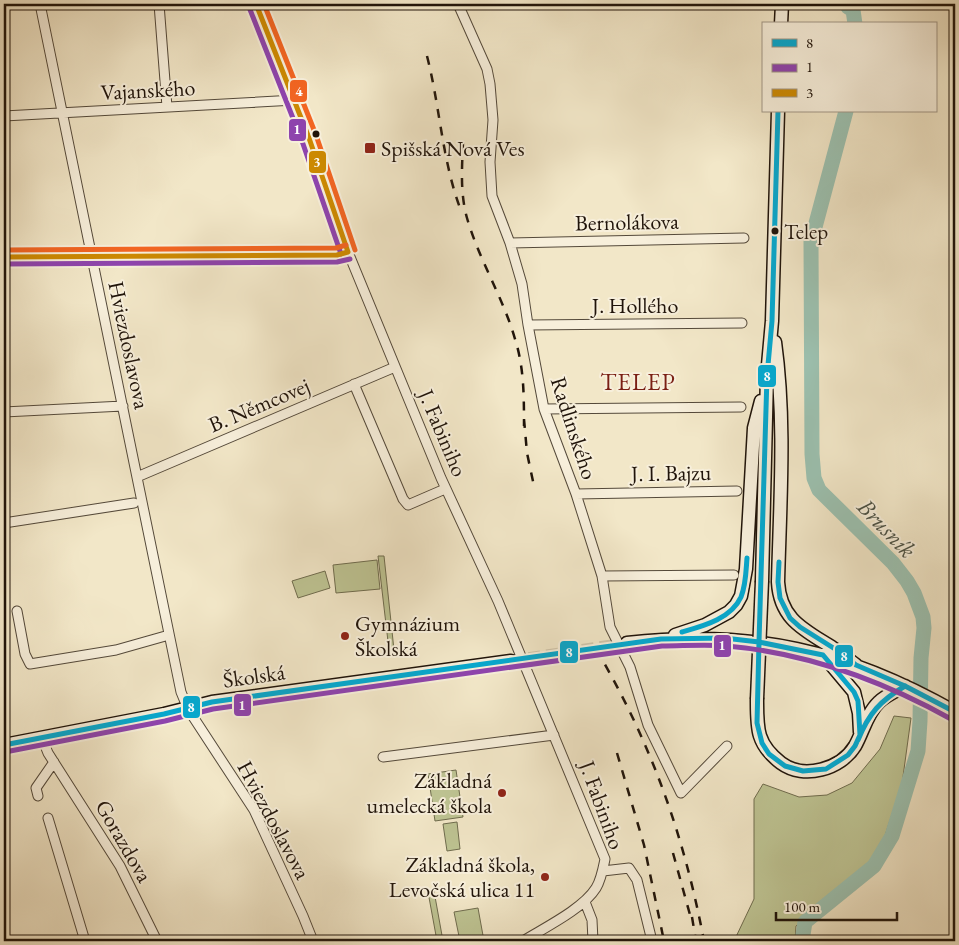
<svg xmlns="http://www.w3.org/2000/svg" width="959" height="945" font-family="'EB Garamond',serif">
  <rect width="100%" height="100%" fill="#f2e7c8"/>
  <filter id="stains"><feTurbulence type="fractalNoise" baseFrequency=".004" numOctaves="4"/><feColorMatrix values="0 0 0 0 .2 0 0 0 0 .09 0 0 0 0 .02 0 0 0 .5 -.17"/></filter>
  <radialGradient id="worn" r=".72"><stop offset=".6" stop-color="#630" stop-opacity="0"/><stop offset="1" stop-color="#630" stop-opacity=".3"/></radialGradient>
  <path fill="#bec493" stroke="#6f6c4e" d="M 378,556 L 384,556 L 394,650 L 389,650 Z
    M 377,560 L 380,589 L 336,593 L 333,565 Z
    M 325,571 L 330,588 L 298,598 L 292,581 Z
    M 894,716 L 911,718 L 902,784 L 878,857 L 796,926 L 795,941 L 734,941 L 754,899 L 754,799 L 763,784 L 799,797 L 827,795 L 852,783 L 880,749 Z
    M 456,770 L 463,817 L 435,821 L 428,774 Z
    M 457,822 L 460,849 L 447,851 L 443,824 Z
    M 434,891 L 443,941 L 437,941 L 428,892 Z
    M 478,908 L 484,941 L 460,941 L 454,912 Z"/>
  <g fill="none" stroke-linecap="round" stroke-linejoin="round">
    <path stroke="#9cc1b0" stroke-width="15" d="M 848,4 L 848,7 L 853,10 L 855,24
      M 802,941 L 805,922 L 874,866 L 892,836 L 918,751 L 920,721 L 921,658 L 924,628 L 923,617 L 914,593 L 907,581 L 893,563 L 819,490 L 814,478 L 812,454 L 811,242 L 846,111"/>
    <path stroke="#d2c7ac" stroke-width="12" stroke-dasharray="12 6" stroke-linecap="butt" d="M 511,661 L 627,643"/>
    <defs>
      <path id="minor" d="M 40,4 L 181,692 L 188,709 L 254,810 L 303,916 L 313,941
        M 159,4 L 167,107
        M 256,4 L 309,138 L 348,252 L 441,478 L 498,601 L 605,859 C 603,869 601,880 596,888 C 583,909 544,928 523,941
        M 458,4 L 487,69 L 490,84 L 493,120 L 490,162 L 492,196 L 510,243 L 522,284 L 528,325 L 544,409 L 576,494 L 602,576 L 610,627 L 630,667 L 648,725 L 681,793 L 727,746
        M 4,116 L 295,100
        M 510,243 L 744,238
        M 4,257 L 337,255 L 348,252
        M 528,325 L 742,323
        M 354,384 L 403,499 L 408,505 L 445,489
        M 544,409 L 741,407
        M 4,412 L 123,406
        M 137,477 L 395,367
        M 576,494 L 737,491
        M 4,523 L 134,503
        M 602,576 L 734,575
        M 17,611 L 25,654 L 30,664 L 116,650 L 169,635
        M 42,738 L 48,753 L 120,866 L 157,941
        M 383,757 L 554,735
        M 38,796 L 36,788 L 54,762
        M 48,818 L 85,941
        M 603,871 L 629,868 L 637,880 L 652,941
        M 585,902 L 592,920 L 593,941"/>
      <path id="secondary" d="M 781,24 L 782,4
        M 775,342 C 786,421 780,502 778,582 C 780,620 805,630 833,648 C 841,653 848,659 856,665
        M 762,581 L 767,376 L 772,321 L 778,111
        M 675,635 L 705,625 L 729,612 L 736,605 L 741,596 L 746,569 L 754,428 L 761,401
        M 627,643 C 752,629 846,650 955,712
        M 823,655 L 854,692 L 859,713 L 860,732
        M 757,699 C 757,728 756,744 781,763 C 804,780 841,769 855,746 C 863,732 867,713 879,702 C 886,695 896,691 905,686
        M 4,745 L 164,714 L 212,702 L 511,661"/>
    </defs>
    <use href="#minor" stroke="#54493a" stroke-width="11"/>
    <use href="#secondary" stroke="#20140a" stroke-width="15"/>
    <use href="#minor" stroke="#f7efdb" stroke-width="9"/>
    <use href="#secondary" stroke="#f7efdb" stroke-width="12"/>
    <path stroke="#20140a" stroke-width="2.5" stroke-dasharray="9 9" stroke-linecap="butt" d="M 427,56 C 440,107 442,159 460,208
      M 463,142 C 462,168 460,193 467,218 C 479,260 503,297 515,339 C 524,367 524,396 524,426
      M 524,419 L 527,453 L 534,486
      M 596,649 C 651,742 684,835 704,941
      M 617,753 L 644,845 L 664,941
      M 673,853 L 692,922
      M 692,917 L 696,941"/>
    <defs>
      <path id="secondary-bridge" d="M 757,699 L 762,581"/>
    </defs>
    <use href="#secondary-bridge" stroke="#20140a" stroke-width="15" stroke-linecap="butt"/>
    <use href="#secondary-bridge" stroke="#f7efdb" stroke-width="12"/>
    <defs>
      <path id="bus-1" d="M 779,562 L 778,582 L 780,598 L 790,618 L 800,627 L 835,649 L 856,665 L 905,686 L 955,712
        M 682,632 C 703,626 731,619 741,597 C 746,585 746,570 747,558
        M 759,642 L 823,655 L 854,692 L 858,701 L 860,735 L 855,746 L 848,755 L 826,769 L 803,771 L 785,766 L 769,754 L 762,743 L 757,723 Z
        M 759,642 L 767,376 L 772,321 L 778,111
        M 858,740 C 869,713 880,701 905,686
        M 4,745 L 164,714 L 212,702 L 661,639 L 724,638 L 759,642"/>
      <path id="bus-2" d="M 249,7 L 302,141 L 341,254
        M 4,264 L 337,262 L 350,259
        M 5,752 L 165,721 L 213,709 L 662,646 C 683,646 705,644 727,646 C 807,653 881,680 951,719"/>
      <path id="bus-3" d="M 256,4 L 309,138 L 348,252
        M 4,257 L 337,255 L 348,252"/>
      <path id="bus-4" d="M 264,4 L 316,135 L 355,250
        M 4,250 L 336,248 L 346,245"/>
    </defs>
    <use href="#bus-1" stroke="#f7efdb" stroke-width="9"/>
    <use href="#bus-2" stroke="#f7efdb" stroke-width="9"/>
    <use href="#bus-3" stroke="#f7efdb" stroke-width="9"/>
    <use href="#bus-4" stroke="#f7efdb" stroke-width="9"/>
    <use href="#bus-1" stroke="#06a8ce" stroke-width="5"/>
    <use href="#bus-2" stroke="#8e44ad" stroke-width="5"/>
    <use href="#bus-3" stroke="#cc8902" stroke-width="5"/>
    <use href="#bus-4" stroke="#f26522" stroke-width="5"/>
  </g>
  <g fill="#20140a" stroke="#f7efdb" stroke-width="2">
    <circle cx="316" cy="134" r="4.5"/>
    <circle cx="775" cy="231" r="4.5"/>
  </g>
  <g fill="#8f2418" stroke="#f7efdb" stroke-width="2">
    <rect x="364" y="142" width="12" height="12" rx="2.5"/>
    <circle cx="345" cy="636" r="5"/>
    <circle cx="502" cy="793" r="5"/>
    <circle cx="545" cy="877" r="5"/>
  </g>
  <g text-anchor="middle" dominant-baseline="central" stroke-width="4" stroke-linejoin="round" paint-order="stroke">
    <g font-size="21" fill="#20140a" stroke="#f7efdb" text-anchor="start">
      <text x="784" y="231">Telep</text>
    </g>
    <g font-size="22" fill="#20140a" stroke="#f7efdb">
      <text transform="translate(148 90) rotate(-3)">Vajanského</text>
      <text transform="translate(627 222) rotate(-1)">Bernolákova</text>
      <text x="635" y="305">J. Hollého</text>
      <text transform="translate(129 345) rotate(78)">Hviezdoslavova</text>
      <text transform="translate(259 405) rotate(-23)">B. Němcovej</text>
      <text transform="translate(574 428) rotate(72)">Radlinského</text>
      <text transform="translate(443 433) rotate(67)">J. Fabiniho</text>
      <text transform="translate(671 473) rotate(-1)">J. I. Bajzu</text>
      <text transform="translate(254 676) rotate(-8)">Školská</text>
      <text transform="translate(602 805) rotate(70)">J. Fabiniho</text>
      <text transform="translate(274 820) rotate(62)">Hviezdoslavova</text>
      <text transform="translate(124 841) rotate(60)">Gorazdova</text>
    </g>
    <g font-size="22" fill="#20140a" stroke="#f7efdb" text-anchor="start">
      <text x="381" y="148">Spišská Nová Ves</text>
      <text x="355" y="623">Gymnázium<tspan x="355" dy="25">Školská</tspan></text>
      <text x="492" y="780" text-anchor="end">Základná<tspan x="492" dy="25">umelecká škola</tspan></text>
      <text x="535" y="864" text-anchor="end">Základná škola,<tspan x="535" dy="25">Levočská ulica 11</tspan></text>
    </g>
    <g font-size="24" letter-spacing="1" fill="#7a1f14" stroke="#f7efdb">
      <text x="638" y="381">TELEP</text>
    </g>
    <g font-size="24" font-style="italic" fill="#4b5144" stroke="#f7efdb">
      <text transform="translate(887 528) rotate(46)">Brusník</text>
    </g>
  </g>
  <g stroke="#f7efdb" stroke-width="2">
    <rect x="289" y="79" width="19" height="24" rx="5" fill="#f26522"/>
    <rect x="288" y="118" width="19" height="24" rx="5" fill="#8e44ad"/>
    <rect x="308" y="150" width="19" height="24" rx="5" fill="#cc8902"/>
    <rect x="757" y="364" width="20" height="24" rx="5" fill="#06a8ce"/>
    <rect x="713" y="634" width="19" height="24" rx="5" fill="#8e44ad"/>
    <rect x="559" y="640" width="20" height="24" rx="5" fill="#06a8ce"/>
    <rect x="834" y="644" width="20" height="24" rx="5" fill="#06a8ce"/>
    <rect x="233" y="693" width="19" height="24" rx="5" fill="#8e44ad"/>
    <rect x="182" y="695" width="19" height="24" rx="5" fill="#06a8ce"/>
  </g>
  <g font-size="14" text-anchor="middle" font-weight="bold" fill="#fff">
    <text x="299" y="96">4</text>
    <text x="297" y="134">1</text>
    <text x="317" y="167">3</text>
    <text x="767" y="381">8</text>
    <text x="722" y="650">1</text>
    <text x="569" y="657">8</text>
    <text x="844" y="661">8</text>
    <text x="242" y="710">1</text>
    <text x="191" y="712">8</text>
  </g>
  <rect width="959" height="945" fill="none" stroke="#f2e7c8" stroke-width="20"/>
  <rect x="5" y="5" width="949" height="935" fill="none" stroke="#20140a" stroke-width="2.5"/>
  <rect x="10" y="10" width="939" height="925" fill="none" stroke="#20140a"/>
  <rect x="762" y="22" width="175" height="90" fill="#f7efdb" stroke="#a19787"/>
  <rect x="772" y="39" width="25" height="8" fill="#06a8ce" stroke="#a19787"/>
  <text x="806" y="48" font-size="15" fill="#20140a">8</text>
  <rect x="772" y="64" width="25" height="8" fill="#8e44ad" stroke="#a19787"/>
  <text x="806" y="72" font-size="15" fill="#20140a">1</text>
  <rect x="772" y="89" width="25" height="8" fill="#cc8902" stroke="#a19787"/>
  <text x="806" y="98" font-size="15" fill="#20140a">3</text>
  <path d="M776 912v8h121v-8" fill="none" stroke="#20140a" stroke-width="2.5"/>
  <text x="784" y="912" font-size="15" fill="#20140a" stroke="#f7efdb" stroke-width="4" paint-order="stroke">100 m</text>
  <rect width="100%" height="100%" filter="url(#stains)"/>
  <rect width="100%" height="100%" fill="url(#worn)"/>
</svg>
